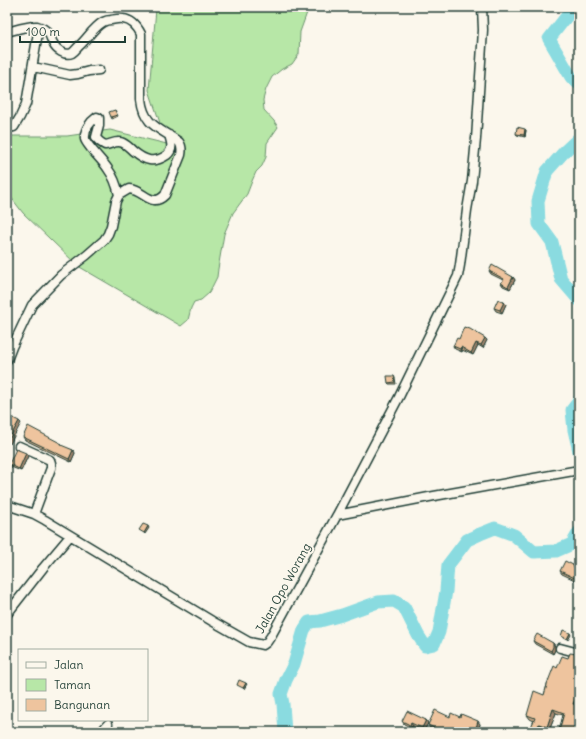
<svg xmlns="http://www.w3.org/2000/svg" width="586" height="739" font-family="Delius,sans-serif">
  <rect width="100%" height="100%" fill="#fbf7ec"/>
  <filter id="ink" filterUnits="userSpaceOnUse"><feTurbulence type="fractalNoise" baseFrequency=".025" numOctaves="2"/><feDisplacementMap in="SourceGraphic" scale="8" xChannelSelector="R" yChannelSelector="G"/><feConvolveMatrix kernelMatrix="1 2 1 2 8 2 1 2 1" color-interpolation-filters="sRGB"/></filter>
  <g filter="url(#ink)">
    <path fill="#b7e7a7" stroke="#6b926e" d="M 155,7 L 309,7 L 300,32 L 299,54 L 292,64 L 282,69 L 272,77 L 266,89 L 263,100 L 264,110 L 274,121 L 278,127 L 267,143 L 266,157 L 262,166 L 256,172 L 252,181 L 247,194 L 233,213 L 224,234 L 218,269 L 217,277 L 209,293 L 201,300 L 194,302 L 191,308 L 188,320 L 181,326 L 78,266 L 23,213 L 7,192 L 7,136 L 67,136 L 110,130 L 187,149 L 162,129 L 149,90 L 156,9 Z"/>
    <g fill="none" stroke-linecap="round" stroke-linejoin="round">
      <path stroke="#8adbe0" stroke-width="13" d="M 574,7 L 549,39 L 571,77 L 579,84
        M 579,138 L 564,152 L 547,171 L 538,201 L 539,224 L 552,242 L 561,279 L 579,300
        M 579,401 L 572,410 L 574,430 L 579,451
        M 285,732 L 283,704 L 281,694 L 286,680 L 294,664 L 304,630 L 309,622 L 320,621 L 342,615 L 378,602 L 394,601 L 404,607 L 418,635 L 425,646 L 434,644 L 439,632 L 446,591 L 448,565 L 467,540 L 480,534 L 495,528 L 514,535 L 534,552 L 556,551 L 572,544 L 579,532"/>
      <defs>
        <path id="minor" d="M 7,32 C 15,30 29,25 37,26 C 41,27 47,30 49,34 C 51,37 51,40 53,43 C 56,50 65,56 72,53 C 75,51 77,48 79,46 C 87,39 93,28 103,22 C 105,21 109,20 111,20 C 116,19 119,18 123,19 C 132,20 137,26 141,34 L 141,99 C 144,126 160,128 179,142 C 182,146 182,150 181,155 L 165,195 C 151,209 144,190 129,189 L 119,195 L 116,201 L 111,226 L 108,234 L 104,240 L 87,255 L 61,275 L 32,305 L 12,347 L 7,360
          M 32,68 L 38,68 L 70,75 L 78,74 L 89,71 L 99,70
          M 7,128 L 14,127 L 20,117 L 26,104 L 39,27
          M 119,195 C 117,186 114,177 108,169 C 104,162 86,145 85,139 C 84,130 90,122 97,117 L 99,118 L 99,126 L 96,137 C 98,141 101,143 105,145 C 112,144 117,140 123,143 C 127,145 130,148 133,151 C 145,161 154,164 167,155 C 174,149 171,142 169,135
          M 19,446 L 50,460 L 51,463 L 51,468 L 34,514
          M 7,505 L 34,514 L 45,520 L 212,621 L 249,642 L 263,645 L 267,642 L 271,636 L 337,515 L 434,496 L 579,470
          M 337,515 L 399,397 L 458,276 L 460,265 L 467,210 L 472,181 L 476,139 L 483,30 L 482,7
          M 7,614 L 43,568 L 70,536
          M 560,648 L 579,653
          M 101,732 L 108,724"/>
      </defs>
      <use href="#minor" stroke="#1f3d34" stroke-width="11"/>
      <use href="#minor" stroke="#fbf7ec" stroke-width="8"/>
    </g>
    <path fill="#cda988" stroke="#1f3d34" d="M 115,110 L 118,116 L 112,119 L 111,117 Z
      M 526,130 L 525,137 L 517,135 L 516,134 Z
      M 489,271 L 513,277 L 515,280 L 510,289 L 503,286 L 501,283 L 503,280 L 491,274 Z
      M 504,302 L 506,304 L 502,313 L 496,311 L 494,308 Z
      M 459,339 L 487,340 L 483,348 L 478,345 L 473,355 L 462,350 L 462,352 L 455,349 L 453,346 Z
      M 394,376 L 395,378 L 396,384 L 389,384 L 388,383 Z
      M 23,437 L 73,450 L 75,453 L 71,462 L 25,440 Z
      M 28,456 L 21,471 L 11,467 L 9,464 Z
      M 573,565 L 574,566 L 579,568 L 579,582 L 562,574 L 560,571 Z
      M 533,641 L 553,643 L 555,646 L 555,650 L 553,654 L 535,644 Z
      M 577,654 L 579,654 L 579,700 L 577,705 L 579,705 L 578,727 L 579,732 L 559,732 L 559,731 L 563,715 L 556,713 L 549,731 L 542,728 L 540,732 L 534,731 L 531,727 L 534,721 L 530,719 L 527,715 L 544,695 L 547,685 L 547,684 L 557,668 L 568,658 Z
      M 460,717 L 480,724 L 479,729 L 486,732 L 438,732 L 430,728 L 428,725 Z
      M 426,720 L 428,723 L 424,731 L 413,726 L 412,728 L 404,724 L 402,721 Z"/>
    <path fill="#a7896f" stroke="#1f3d34" d="M 525,129 L 526,130 L 525,137 L 524,135 Z
      M 513,277 L 515,280 L 510,289 L 508,287 Z
      M 504,302 L 506,304 L 502,313 L 500,310 Z
      M 485,338 L 487,340 L 483,348 L 481,345 Z
      M 476,343 L 478,345 L 473,355 L 471,353 Z
      M 461,347 L 462,350 L 462,352 L 460,349 Z
      M 19,421 L 21,423 L 10,444 L 8,441 Z
      M 7,440 L 9,443 L 7,448 Z
      M 73,450 L 75,453 L 71,462 L 69,459 Z
      M 26,453 L 28,456 L 21,471 L 19,469 Z
      M 148,526 L 149,528 L 145,534 L 144,533 Z
      M 570,633 L 571,635 L 568,640 L 567,639 Z
      M 553,643 L 555,646 L 555,650 L 553,654 L 551,651 Z
      M 246,683 L 247,684 L 244,689 L 243,688 Z
      M 579,690 L 579,700 L 576,708 L 573,704 Z
      M 553,709 L 556,713 L 549,731 L 547,727 Z
      M 579,712 L 578,727 L 579,732 L 576,732 L 575,725 Z
      M 426,720 L 428,723 L 424,731 L 422,728 Z
      M 478,721 L 480,724 L 478,731 L 476,728 Z
      M 411,723 L 413,726 L 412,728 L 410,725 Z
      M 539,724 L 542,728 L 540,732 L 539,732 L 537,729 Z"/>
    <path fill="#eec49e" stroke="#1f3d34" d="M 115,110 L 117,115 L 111,117 L 109,112 Z
      M 517,127 L 525,129 L 524,135 L 516,134 Z
      M 492,265 L 513,277 L 508,287 L 501,283 L 504,279 L 489,271 Z
      M 498,299 L 504,302 L 500,310 L 494,308 Z
      M 464,327 L 470,329 L 485,338 L 481,345 L 476,343 L 471,353 L 461,347 L 460,349 L 453,346 L 457,338 L 459,339 Z
      M 387,376 L 394,376 L 395,382 L 388,383 Z
      M 9,416 L 19,421 L 8,441 L 7,441 L 7,419 Z
      M 28,426 L 62,444 L 61,445 L 73,450 L 69,459 L 23,437 Z
      M 16,449 L 26,453 L 19,469 L 9,464 Z
      M 143,524 L 148,526 L 144,533 L 139,530 Z
      M 565,561 L 573,565 L 573,566 L 579,568 L 579,580 L 560,571 Z
      M 563,630 L 570,633 L 567,639 L 561,636 Z
      M 537,634 L 553,643 L 553,647 L 551,651 L 533,641 Z
      M 570,653 L 577,654 L 579,654 L 579,690 L 573,704 L 579,705 L 579,712 L 575,725 L 578,726 L 576,732 L 563,732 L 559,731 L 564,713 L 553,709 L 547,727 L 539,724 L 537,729 L 531,727 L 535,718 L 527,715 L 534,691 L 544,695 L 547,685 L 547,684 L 554,666 L 557,668 L 562,656 L 568,658 Z
      M 239,680 L 246,683 L 243,688 L 237,685 Z
      M 435,710 L 450,717 L 451,713 L 460,717 L 461,714 L 478,721 L 476,728 L 486,732 L 443,732 L 428,725 Z
      M 407,711 L 426,720 L 422,728 L 411,723 L 410,725 L 402,721 Z
      M 368,729 L 375,732 L 367,732 Z"/>
  </g>
  <g text-anchor="middle" dominant-baseline="central" stroke-width="4" stroke-linejoin="round" paint-order="stroke">
    <g font-size="12" fill="#1f3d34" stroke="#fbf7ec">
      <text transform="translate(283 588) rotate(-61)">Jalan Opo Worang</text>
    </g>
  </g>
  <rect width="586" height="739" fill="none" stroke="#fbf7ec" stroke-width="24"/>
  <rect x="12" y="12" width="562" height="715" fill="none" stroke="#1f3d34" stroke-width="1.5" filter="url(#ink)"/>
  <rect x="18" y="649" width="130" height="72" fill="#fbf7ec" stroke="#a3ada2"/>
  <rect x="26" y="662" width="20" height="6" fill="#fbf7ec" stroke="#a3ada2"/>
  <text x="54" y="669" font-size="12" fill="#1f3d34">Jalan</text>
  <rect x="26" y="679" width="20" height="12" fill="#b7e7a7" stroke="#a3ada2"/>
  <text x="54" y="689" font-size="12" fill="#1f3d34">Taman</text>
  <rect x="26" y="699" width="20" height="12" fill="#eec49e" stroke="#a3ada2"/>
  <text x="54" y="709" font-size="12" fill="#1f3d34">Bangunan</text>
  <path d="M20 36v6h105v-6" fill="none" stroke="#1f3d34" stroke-width="2"/>
  <text x="26" y="36" font-size="12" fill="#1f3d34" stroke="#fbf7ec" stroke-width="3" paint-order="stroke">100 m</text>
</svg>
